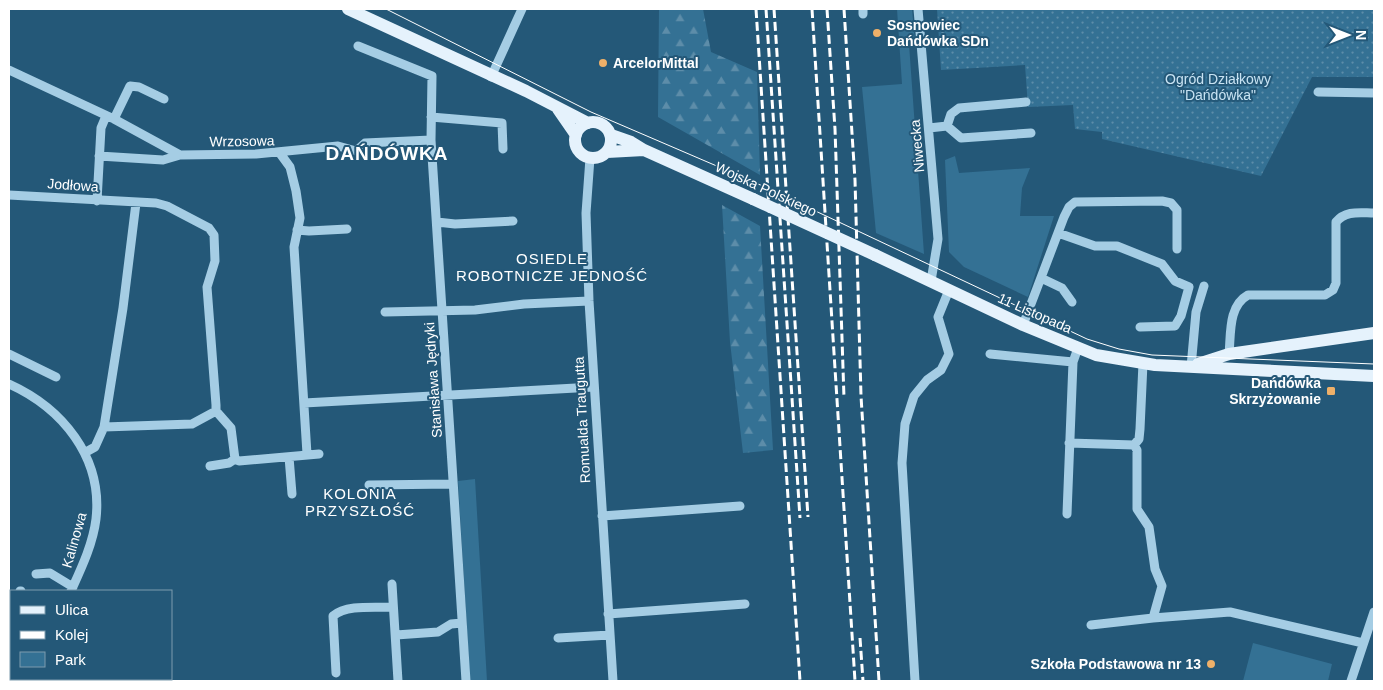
<svg xmlns="http://www.w3.org/2000/svg" width="1383" height="690" font-family="Arial,sans-serif">
  <defs>
    <pattern id="forest-firs" width="22" height="20" patternUnits="userSpaceOnUse" patternTransform="scale(1.25)"><rect width="22" height="20" fill="#347194"/><path d="M5 1l3.5 6h-7zM16 11l3.5 6h-7z" fill="#5d8da9"/></pattern>
    <pattern id="garden-dots" width="8" height="8" patternUnits="userSpaceOnUse" patternTransform="scale(1.25)"><rect width="8" height="8" fill="#347194"/><path d="M2 2h.1M6 6h.1" fill="none" stroke="#5d8da9" stroke-width="1.8" stroke-linecap="round"/></pattern>
  </defs>
  <rect width="100%" height="100%" fill="#245878"/>
  <path fill="#347194" d="M 897,9 L 912,9 L 915,41 L 909,44 L 924,254 L 876,233 L 862,87 L 902,84 Z
    M 955,156 L 959,173 L 1030,168 L 1022,188 L 1020,216 L 1054,216 L 1028,297 L 964,267 L 949,252 L 945,160 Z
    M 475,479 L 487,681 L 470,681 L 458,481 Z
    M 1253,643 L 1332,664 L 1328,681 L 1243,681 Z"/>
  <path fill="url(#forest-firs)" d="M 659,9 L 703,9 L 711,52 L 757,72 L 760,175 L 658,117 Z
    M 722,205 L 760,226 L 773,450 L 743,453 L 730,342 Z"/>
  <path fill="url(#garden-dots)" d="M 937,9 L 1374,9 L 1374,77 L 1312,77 L 1261,176 L 1102,139 L 1102,132 L 1075,129 L 1073,105 L 1028,107 L 1025,65 L 941,70 Z"/>
  <g fill="none" stroke-linecap="round" stroke-linejoin="round">
    <path stroke="#a5cde4" stroke-width="9" d="M 863,9 L 863,14
      M 918,9 L 938,239 L 931,281
      M 358,46 L 432,76 L 431,140 L 466,681
      M 9,70 L 114,119 L 180,155 L 256,154 L 338,146 L 356,151 L 365,143 L 431,140
      M 491,77 L 522,9
      M 1318,92 L 1374,93
      M 431,117 L 502,123 L 503,149
      M 114,119 L 130,86 L 139,87 L 164,99
      M 947,126 L 951,114 L 959,108 L 1026,102
      M 929,128 L 947,126 L 961,138 L 1031,133
      M 279,152 L 290,167 L 296,191 L 300,218 L 294,247 L 307,454
      M 99,156 L 163,160 L 180,155
      M 590,158 L 586,213 L 589,301 L 613,681
      M 9,195 L 156,203 L 167,206 L 209,228 L 214,235 L 215,261 L 207,287 L 216,405 L 216,411 L 231,428 L 235,459 L 239,461 L 319,454
      M 97,201 L 101,128 L 106,116
      M 437,222 L 455,224 L 513,221
      M 297,230 L 309,231 L 347,229
      M 1058,233 L 1095,246 L 1117,246 L 1162,264 L 1175,281 L 1189,287 L 1181,316 L 1175,326 L 1140,327
      M 1041,278 L 1062,288 L 1072,302
      M 385,312 L 475,310 L 524,304 L 589,301
      M 1023,325 L 1064,217 L 1069,207 L 1075,202 L 1162,201 L 1171,203 L 1177,210 L 1177,249
      M 9,354 L 56,377
      M 990,354 L 1073,362
      M 1229,354 C 1231,334 1228,306 1248,295 L 1325,295 L 1333,290 L 1336,283 L 1336,222 C 1346,210 1360,213 1374,213
      M 1191,367 L 1196,312 L 1204,286
      M 9,384 C 62,408 103,457 96,519 C 93,544 81,569 71,591
      M 304,403 L 594,387
      M 104,427 L 192,424 L 216,411
      M 1069,443 L 1134,445 L 1137,450 L 1137,509 L 1149,527 L 1155,569 L 1162,586 L 1153,618
      M 1134,445 L 1139,439 L 1140,429 L 1143,363
      M 86,452 L 95,447 L 104,427 L 123,308 L 136,203
      M 289,457 L 292,494
      M 210,466 L 229,463 L 235,459
      M 369,485 L 453,484
      M 1067,514 L 1073,362 L 1078,348
      M 602,516 L 740,506
      M 36,574 L 50,573 L 73,587
      M 392,584 L 398,681
      M 20,591 L 21,591
      M 608,614 L 745,604
      M 9,616 L 11,610
      M 1091,625 L 1153,618 L 1230,612 L 1363,643
      M 396,635 L 438,632 L 451,624 L 462,623
      M 558,638 L 610,635
      M 336,673 L 333,616 C 347,604 376,608 393,607
      M 13,679 L 18,681
      M 30,681 L 31,679
      M 915,681 L 902,463 L 905,424 L 914,396 L 927,380 L 941,370 L 949,354 L 938,317 L 949,290
      M 1351,681 L 1374,612"/>
    <path stroke="#e5f2fc" stroke-width="12" d="M 348,9 L 526,91 L 588,123
      M 558,109 L 576,135
      M575 140a18 18 0 1 1 36 0a18 18 0 1 1-36 0Z
      M 611,135 L 631,142 L 644,150 L 753,199
      M 607,152 L 644,150
      M 875,255 L 1023,325 L 1096,355 L 1155,365 L 1374,376
      M 1198,364 L 1229,354 L 1374,333"/>
    <path stroke="#fff" stroke-width="1" d="M 386,9 L 591,112 L 754,182 L 1087,339 L 1119,349 L 1152,355 L 1374,364"/>
    <path stroke="#fff" stroke-width="3" stroke-dasharray="9 4" stroke-linecap="butt" d="M 756,9 L 800,681
      M 766,9 L 800,518
      M 774,9 L 808,517
      M 812,9 L 855,681
      M 827,9 L 835,129 L 844,398
      M 844,9 L 855,180 L 861,396 L 879,681
      M 860,638 L 863,681"/>
    <path stroke="#e5f2fc" stroke-width="12" d="M 753,199 L 875,255"/>
  </g>
  <g fill="#eeb069" stroke="#245878" stroke-width="2">
    <circle cx="877" cy="33" r="5"/>
    <circle cx="603" cy="63" r="5"/>
    <rect x="1326" y="386" width="10" height="10" rx="2.5"/>
    <circle cx="1211" cy="664" r="5"/>
  </g>
  <g text-anchor="middle" dominant-baseline="central" stroke-width="4" stroke-linejoin="round" paint-order="stroke">
    <g font-size="14" font-weight="bold" fill="#fff" stroke="#245878" text-anchor="start">
      <text x="887" y="25">Sosnowiec<tspan x="887" dy="16">Dańdówka SDn</tspan></text>
      <text x="613" y="63">ArcelorMittal</text>
      <text x="1321" y="383" text-anchor="end">Dańdówka<tspan x="1321" dy="16">Skrzyżowanie</tspan></text>
      <text x="1201" y="664" text-anchor="end">Szkoła Podstawowa nr 13</text>
    </g>
    <g font-size="14" fill="#c8e3f3" stroke="#245878">
      <text x="1218" y="79">Ogród Działkowy<tspan x="1218" dy="16">"Dańdówka"</tspan></text>
    </g>
    <g font-size="14" fill="#fff" stroke="#245878">
      <text transform="translate(242 141) rotate(-1)">Wrzosowa</text>
      <text transform="translate(917 146) rotate(-95)">Niwecka</text>
      <text transform="translate(73 185) rotate(4)">Jodłowa</text>
      <text transform="translate(766 189) rotate(25)">Wojska Polskiego</text>
      <text transform="translate(1035 313) rotate(24)">11 Listopada</text>
      <text transform="translate(433 380) rotate(-94)">Stanisława Jędryki</text>
      <text transform="translate(582 420) rotate(-93)">Romualda Traugutta</text>
      <text transform="translate(74 540) rotate(-74)">Kalinowa</text>
    </g>
    <g font-size="15" letter-spacing="1" fill="#fff" stroke="#245878">
      <text x="552" y="258">OSIEDLE<tspan x="552" dy="17">ROBOTNICZE JEDNOŚĆ</tspan></text>
      <text x="360" y="493">KOLONIA<tspan x="360" dy="17">PRZYSZŁOŚĆ</tspan></text>
    </g>
    <g font-size="19" font-weight="bold" letter-spacing="1" fill="#fff" stroke="#245878">
      <text x="387" y="153">DAŃDÓWKA</text>
    </g>
  </g>
  <rect width="1383" height="690" fill="none" stroke="#ffffff" stroke-width="20"/>
  <rect x="10" y="590" width="162" height="90" fill="#245878" stroke="#7c9bae"/>
  <rect x="20" y="606" width="25" height="8" fill="#e5f2fc" stroke="#7c9bae"/>
  <text x="55" y="615" font-size="15" fill="#ffffff">Ulica</text>
  <rect x="20" y="631" width="25" height="8" fill="#ffffff" stroke="#7c9bae"/>
  <text x="55" y="640" font-size="15" fill="#ffffff">Kolej</text>
  <rect x="20" y="652" width="25" height="15" fill="#347194" stroke="#7c9bae"/>
  <text x="55" y="665" font-size="15" fill="#ffffff">Park</text>
  <g transform="translate(1348 35) rotate(90)" stroke="#245878" stroke-width="4" paint-order="stroke">
  <path d="M0-4L9 19L0 12L-9 19Z" fill="#ffffff"/>
  <text y="-8" font-size="14" font-weight="bold" text-anchor="middle" fill="#ffffff">N</text>
  </g>
</svg>
